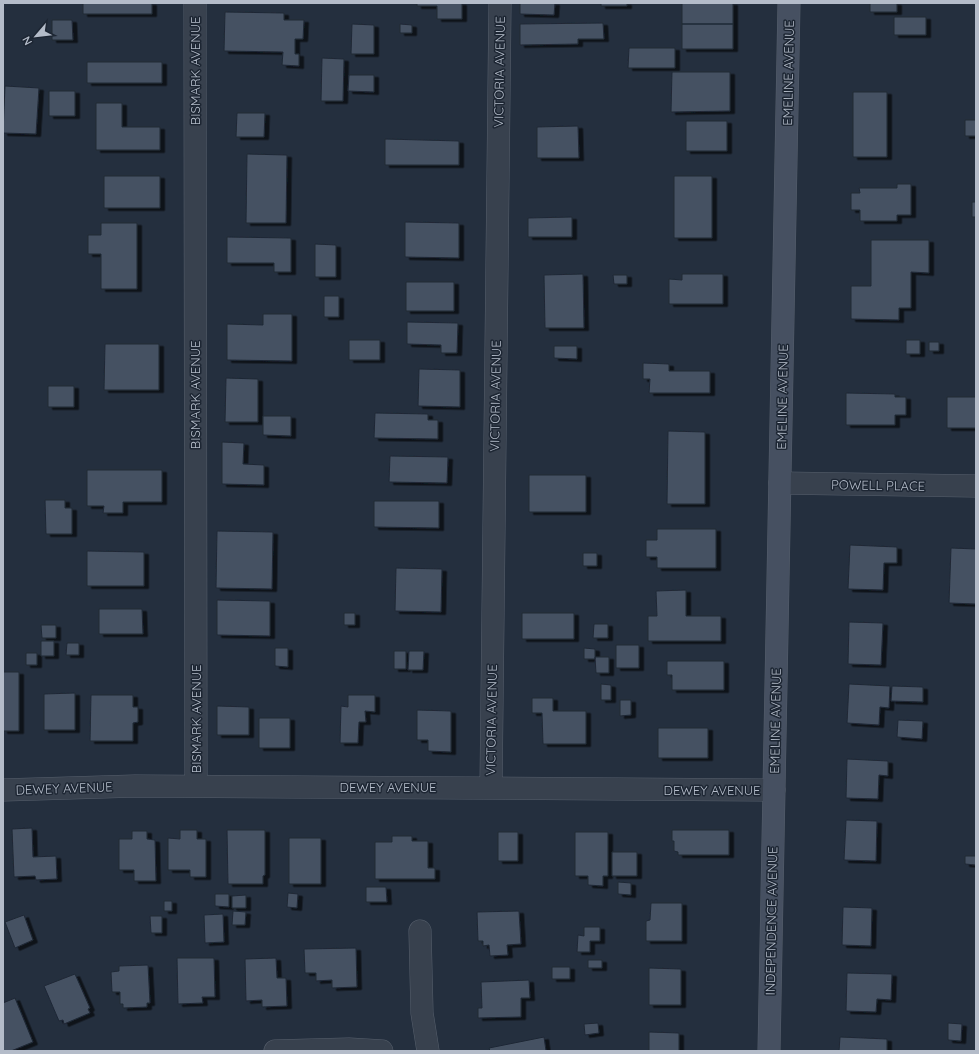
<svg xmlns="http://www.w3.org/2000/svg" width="979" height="1054" font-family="Quicksand,sans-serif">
  <defs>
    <filter id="shadow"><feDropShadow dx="4.5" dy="2.5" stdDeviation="0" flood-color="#0009"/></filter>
  </defs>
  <rect width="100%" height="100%" fill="#242f3e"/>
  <path fill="#455162" stroke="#1f2835" filter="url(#shadow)" d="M 83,3 L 152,3 L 152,14 L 83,14 Z
    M 417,3 L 462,3 L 462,19 L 437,19 L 437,6 L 417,6 Z
    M 520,3 L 555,3 L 554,15 L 520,14 Z
    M 601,3 L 627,3 L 627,6 L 601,6 Z
    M 682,3 L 733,3 L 733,24 L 682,24 Z
    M 870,3 L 897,3 L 897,12 L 870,12 Z
    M 225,12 L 284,13 L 284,20 L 304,20 L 303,39 L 295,39 L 295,54 L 299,54 L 299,66 L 282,65 L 283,52 L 224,51 Z
    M 894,17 L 926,17 L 926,35 L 894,35 Z
    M 52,20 L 72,20 L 73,40 L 52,40 Z
    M 603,23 L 604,39 L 578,39 L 578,44 L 520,45 L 520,24 Z
    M 352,24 L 374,25 L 374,54 L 351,54 Z
    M 400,24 L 412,25 L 412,33 L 400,33 Z
    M 682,24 L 733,24 L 733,49 L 682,49 Z
    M 629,48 L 675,48 L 675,68 L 628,68 Z
    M 322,58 L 344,59 L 343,101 L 321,101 Z
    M 87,62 L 162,62 L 162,83 L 87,83 Z
    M 672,72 L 730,72 L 730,111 L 671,112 Z
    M 349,75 L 374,75 L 374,92 L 348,91 Z
    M 5,86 L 39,88 L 36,134 L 3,133 Z
    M 49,91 L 75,91 L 75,116 L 49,116 Z
    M 853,92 L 887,92 L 887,157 L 853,157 Z
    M 96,103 L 122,103 L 122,127 L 160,127 L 160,150 L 96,150 Z
    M 237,113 L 265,113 L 264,137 L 236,137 Z
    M 965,120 L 976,120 L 976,136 L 965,136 Z
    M 686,121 L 727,121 L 727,151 L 686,151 Z
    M 578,126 L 579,158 L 537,158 L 537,127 Z
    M 385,139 L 459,141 L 459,165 L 385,165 Z
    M 247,154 L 287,155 L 286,223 L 246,223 Z
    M 104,176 L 160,176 L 160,208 L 104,208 Z
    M 674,176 L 712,176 L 712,238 L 674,238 Z
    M 897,184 L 911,184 L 911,215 L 897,215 L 897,221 L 860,221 L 860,210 L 851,210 L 851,193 L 860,193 L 859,188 L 897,188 Z
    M 972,202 L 976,202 L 976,217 L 972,217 Z
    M 572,217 L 572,237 L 528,237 L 528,218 Z
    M 405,222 L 459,223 L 459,258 L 405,257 Z
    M 101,223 L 137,223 L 137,289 L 101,289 L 101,254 L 88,254 L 88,235 L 101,235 Z
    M 227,237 L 291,238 L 291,272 L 274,272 L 274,263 L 227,263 Z
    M 871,240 L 929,240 L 929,273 L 911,272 L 911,308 L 899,308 L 899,320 L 851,319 L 851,286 L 871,286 Z
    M 315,244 L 336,245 L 336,277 L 315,277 Z
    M 583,274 L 584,328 L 545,328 L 544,275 Z
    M 682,274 L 723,274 L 723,304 L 669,304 L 669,279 L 682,280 Z
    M 613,275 L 627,275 L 627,284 L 614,284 Z
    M 406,282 L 454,282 L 454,311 L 406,311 Z
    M 324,296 L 339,296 L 339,317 L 324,317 Z
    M 263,314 L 292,314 L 292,361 L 227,360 L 227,324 L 263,325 Z
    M 407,322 L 458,323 L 457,353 L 441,353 L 441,345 L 407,344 Z
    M 349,340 L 380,340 L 380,360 L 349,360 Z
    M 906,340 L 920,340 L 920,354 L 906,354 Z
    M 929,342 L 939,342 L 939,351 L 929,351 Z
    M 105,344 L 159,344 L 159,390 L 104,390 Z
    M 554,346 L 577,346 L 577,359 L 554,358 Z
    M 643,363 L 669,364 L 669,371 L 710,371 L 710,393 L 649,393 L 650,379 L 643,379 Z
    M 419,369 L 460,370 L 460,407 L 418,406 Z
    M 226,378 L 258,379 L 258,422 L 225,422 Z
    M 48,386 L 74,386 L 74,407 L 48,407 Z
    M 846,393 L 895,394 L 895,397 L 906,397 L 906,415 L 895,415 L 895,425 L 846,425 Z
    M 947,397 L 976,397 L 976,428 L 947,428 Z
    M 375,413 L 428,414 L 428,420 L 438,420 L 438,439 L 374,438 Z
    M 263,416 L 291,416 L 291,436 L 263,435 Z
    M 668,431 L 705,432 L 705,504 L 667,504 Z
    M 222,442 L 244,443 L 243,464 L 264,465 L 264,485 L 222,484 Z
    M 390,456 L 448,457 L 447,483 L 389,482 Z
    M 87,470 L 162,470 L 162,502 L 123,502 L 123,513 L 103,513 L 104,506 L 87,506 Z
    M 529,475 L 586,475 L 586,512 L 529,512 Z
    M 45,500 L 65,500 L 65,508 L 72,508 L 72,534 L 46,534 Z
    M 374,501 L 439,501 L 439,528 L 374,527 Z
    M 657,529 L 716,529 L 716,568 L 657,568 L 657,557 L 646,557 L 646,540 L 657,540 Z
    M 217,531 L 273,532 L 272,589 L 216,588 Z
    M 850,545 L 897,547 L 897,563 L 884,563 L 883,590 L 848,589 Z
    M 951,548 L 976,549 L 976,604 L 949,603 Z
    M 87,551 L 144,552 L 144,586 L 87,586 Z
    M 583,553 L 597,553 L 597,566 L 583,566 Z
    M 396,568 L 442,569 L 441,612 L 395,611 Z
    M 686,590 L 686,616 L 721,616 L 721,641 L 648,641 L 648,616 L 657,616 L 656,591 Z
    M 217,600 L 270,601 L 270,636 L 217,635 Z
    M 99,609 L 142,609 L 143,634 L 99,634 Z
    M 344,613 L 355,613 L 355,625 L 344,625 Z
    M 522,613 L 574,613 L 574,639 L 522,639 Z
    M 849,622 L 883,623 L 881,665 L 848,664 Z
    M 594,624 L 608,624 L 608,638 L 593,638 Z
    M 41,625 L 56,625 L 56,638 L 42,638 Z
    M 41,641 L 54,641 L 54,656 L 41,656 Z
    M 67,643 L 79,643 L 79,655 L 66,655 Z
    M 616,645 L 639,645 L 639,668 L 616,668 Z
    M 275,648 L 288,648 L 288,667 L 275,666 Z
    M 584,648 L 595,649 L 595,659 L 584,659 Z
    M 394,651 L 406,651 L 406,669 L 394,669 Z
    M 409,651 L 424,651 L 423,670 L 408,670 Z
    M 26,653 L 37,653 L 37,665 L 26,665 Z
    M 595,657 L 609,657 L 609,673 L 596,673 Z
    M 667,661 L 724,661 L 724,690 L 672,690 L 672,675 L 667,675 Z
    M 3,672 L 19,672 L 19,731 L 3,731 Z
    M 601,684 L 611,685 L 611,700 L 601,700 Z
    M 849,684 L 890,686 L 889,708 L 880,707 L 879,725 L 847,723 Z
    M 892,686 L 923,687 L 923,702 L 891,701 Z
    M 75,693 L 75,730 L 44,730 L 44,694 Z
    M 91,695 L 133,695 L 133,707 L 138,707 L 138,722 L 133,723 L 133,741 L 90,741 Z
    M 348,695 L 375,695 L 375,712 L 365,711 L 366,722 L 359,722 L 358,743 L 340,743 L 341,706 L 348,707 Z
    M 532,698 L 553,698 L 553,711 L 586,711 L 586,744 L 543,744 L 542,713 L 532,713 Z
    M 620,700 L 631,700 L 631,715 L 620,716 Z
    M 217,706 L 249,707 L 249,735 L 217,735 Z
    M 417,710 L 451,711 L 451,752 L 428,751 L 428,740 L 417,740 Z
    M 259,718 L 290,718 L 290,748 L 259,748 Z
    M 898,720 L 923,721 L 922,739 L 897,737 Z
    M 658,728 L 708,728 L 708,758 L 658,758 Z
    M 847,759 L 888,761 L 888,776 L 879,775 L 878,799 L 846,798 Z
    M 846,820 L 877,821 L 876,861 L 844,860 Z
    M 32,828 L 33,857 L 56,856 L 57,879 L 36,880 L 35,876 L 14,877 L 12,829 Z
    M 180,830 L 197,830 L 197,839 L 206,839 L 206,877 L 190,877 L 190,870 L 168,870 L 168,838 L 180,839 Z
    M 227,830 L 265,830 L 265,875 L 263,876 L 263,884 L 228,884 Z
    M 672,830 L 729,830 L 729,855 L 678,855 L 678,852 L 674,851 L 674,841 L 672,841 Z
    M 132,831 L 147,831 L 147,839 L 155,840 L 156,881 L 134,881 L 134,870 L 119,870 L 119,839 L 132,839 Z
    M 498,832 L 518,832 L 518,861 L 498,861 Z
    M 575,832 L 608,832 L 608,876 L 603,876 L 603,886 L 588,885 L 588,876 L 575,876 Z
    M 392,836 L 412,836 L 412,841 L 428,841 L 428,868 L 435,868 L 435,879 L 375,879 L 375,842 L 392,842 Z
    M 289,838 L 321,838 L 321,884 L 289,884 Z
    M 612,852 L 637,852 L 637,876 L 612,876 Z
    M 965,856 L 976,856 L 976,865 L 965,864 Z
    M 618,882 L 631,883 L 631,895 L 618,894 Z
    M 366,887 L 386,887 L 387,902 L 366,902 Z
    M 288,893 L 298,894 L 297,908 L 287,907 Z
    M 215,894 L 229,894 L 229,907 L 215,906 Z
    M 246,895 L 246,908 L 232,908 L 232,896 Z
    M 164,901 L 172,901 L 172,911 L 164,911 Z
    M 651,903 L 682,903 L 682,941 L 646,941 L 646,921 L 650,920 Z
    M 843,907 L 872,908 L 871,946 L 842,945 Z
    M 233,911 L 246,912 L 245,925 L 232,925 Z
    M 519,911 L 521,944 L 507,945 L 508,955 L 490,956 L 489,945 L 483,946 L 483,941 L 478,941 L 477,912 Z
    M 223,914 L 224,942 L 205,943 L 204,915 Z
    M 24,915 L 33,940 L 15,948 L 5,922 Z
    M 150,916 L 162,916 L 162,933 L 151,933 Z
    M 584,927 L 600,927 L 600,941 L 590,941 L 590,952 L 577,952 L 578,935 L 584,936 Z
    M 356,948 L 357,987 L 332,988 L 332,980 L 316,981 L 316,973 L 305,973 L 304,949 Z
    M 177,958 L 214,958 L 215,997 L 202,997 L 203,1003 L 178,1004 Z
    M 276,958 L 277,978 L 286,978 L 287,1006 L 262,1007 L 262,1000 L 246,1001 L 245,959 Z
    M 588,960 L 602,960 L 602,968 L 588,968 Z
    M 148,965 L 150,1003 L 147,1003 L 147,1007 L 123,1008 L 123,1004 L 120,1004 L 120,992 L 112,992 L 111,972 L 119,971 L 119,966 Z
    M 552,967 L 570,967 L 570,979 L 552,979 Z
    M 649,968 L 681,969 L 681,1005 L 649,1005 Z
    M 847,973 L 892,974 L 891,1000 L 877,999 L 876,1012 L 846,1011 Z
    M 75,974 L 90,1008 L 88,1009 L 90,1013 L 64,1024 L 63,1020 L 59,1021 L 44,986 Z
    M 529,980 L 530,998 L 521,998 L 521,1017 L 478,1018 L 478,1008 L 482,1008 L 481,982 Z
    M 15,998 L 33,1042 L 11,1051 L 3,1051 L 3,1003 Z
    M 598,1023 L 599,1033 L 585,1035 L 584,1024 Z
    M 948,1023 L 962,1024 L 961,1041 L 948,1040 Z
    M 649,1032 L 679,1033 L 679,1051 L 649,1051 Z
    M 544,1037 L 546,1051 L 490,1051 L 489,1048 Z
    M 840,1037 L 887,1039 L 887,1051 L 839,1051 Z"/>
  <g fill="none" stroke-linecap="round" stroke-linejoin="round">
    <defs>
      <path id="street" d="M 195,3 L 196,786
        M 780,483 L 976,486
        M 491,788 L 500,3
        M 3,790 L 135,786 L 774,790
        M 420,931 L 422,1013 L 428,1051
        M 275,1051 L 349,1049 L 382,1051"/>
      <path id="secondary" d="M 769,1051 L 789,3"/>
    </defs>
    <use href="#street" stroke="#565f6c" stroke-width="23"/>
    <use href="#secondary" stroke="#565f6c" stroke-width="23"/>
    <use href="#street" stroke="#38414e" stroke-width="22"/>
    <use href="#secondary" stroke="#465061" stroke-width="22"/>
  </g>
  <g text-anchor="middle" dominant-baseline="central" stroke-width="3" stroke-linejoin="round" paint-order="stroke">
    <g font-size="13" fill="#b4bcc9" stroke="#1d2633">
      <text transform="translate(195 71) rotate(-90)">BISMARK AVENUE</text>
      <text transform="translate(499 72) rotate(-89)">VICTORIA AVENUE</text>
      <text transform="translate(788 73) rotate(-89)">EMELINE AVENUE</text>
      <text transform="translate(195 395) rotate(-90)">BISMARK AVENUE</text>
      <text transform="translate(495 396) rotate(-89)">VICTORIA AVENUE</text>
      <text transform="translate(782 397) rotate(-89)">EMELINE AVENUE</text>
      <text transform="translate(878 485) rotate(1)">POWELL PLACE</text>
      <text transform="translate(196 719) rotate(-90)">BISMARK AVENUE</text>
      <text transform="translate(491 720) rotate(-89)">VICTORIA AVENUE</text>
      <text transform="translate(775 721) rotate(-89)">EMELINE AVENUE</text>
      <text x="388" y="787">DEWEY AVENUE</text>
      <text transform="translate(64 788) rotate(-2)">DEWEY AVENUE</text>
      <text x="712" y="790">DEWEY AVENUE</text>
      <text transform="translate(771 921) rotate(-89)">INDEPENDENCE AVENUE</text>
    </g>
  </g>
  <rect width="979" height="1054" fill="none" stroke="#b4bcc9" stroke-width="8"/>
  <g transform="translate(36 36) rotate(242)" stroke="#1d2633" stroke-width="3" paint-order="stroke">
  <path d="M0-3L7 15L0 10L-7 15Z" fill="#b4bcc9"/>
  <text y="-6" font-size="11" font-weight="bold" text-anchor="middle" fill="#b4bcc9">N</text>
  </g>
</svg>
